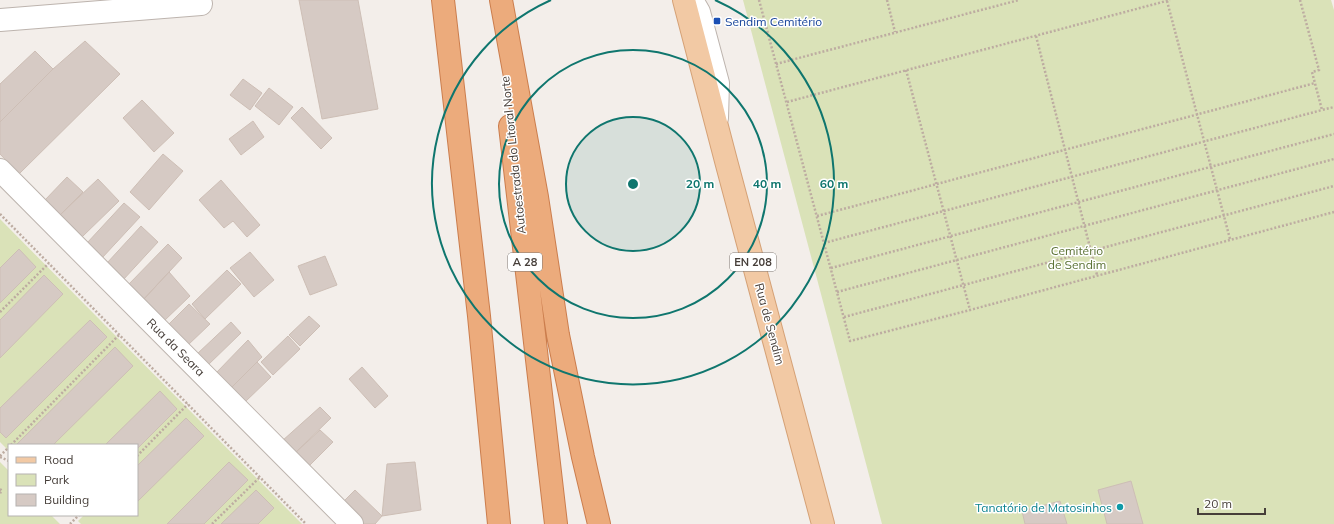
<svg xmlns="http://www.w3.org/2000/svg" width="1334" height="524" font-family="Mulish,sans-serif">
  <rect width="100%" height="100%" fill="#f3eeea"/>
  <path fill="#dae2b8" d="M 743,0 L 1331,0 L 1334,10 L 1334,524 L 882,524 Z
    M 0,219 L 302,524 L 81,524 L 78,521 L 84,515 L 137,515 L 137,445 L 9,445 L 9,451 L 0,442 Z
    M 0,462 L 9,471 L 9,515 L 51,515 L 60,524 L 0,524 Z"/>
  <path fill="#d6cac4" stroke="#cdbeb5" d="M 299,0 L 358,0 L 378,109 L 322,119 Z
    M 85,41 L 120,74 L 19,174 L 0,154 L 0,122 L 53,69 Z
    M 35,51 L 53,69 L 0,122 L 0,84 Z
    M 243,79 L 262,93 L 250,110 L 230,95 Z
    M 269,88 L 293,107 L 279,125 L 255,106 Z
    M 142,100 L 174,133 L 154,152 L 123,118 Z
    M 302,107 L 332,138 L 321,149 L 291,118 Z
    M 253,121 L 264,137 L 241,155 L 229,139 Z
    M 163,154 L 183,171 L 149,210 L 130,192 Z
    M 67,177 L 83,192 L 60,215 L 45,200 Z
    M 98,179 L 119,201 L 82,237 L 60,215 Z
    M 221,180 L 260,225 L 247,237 L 233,221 L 224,228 L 199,200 Z
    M 124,203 L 140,217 L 102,258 L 87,243 Z
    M 141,226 L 158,242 L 123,280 L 107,263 Z
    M 168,244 L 182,258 L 143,300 L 128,285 Z
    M 19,249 L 36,267 L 0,303 L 0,268 Z
    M 250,252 L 274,280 L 254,297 L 230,268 Z
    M 325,256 L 337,285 L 310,295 L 298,266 Z
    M 227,270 L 241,284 L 205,319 L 192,304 Z
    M 169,272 L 190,296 L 164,321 L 143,300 Z
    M 44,275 L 63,294 L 0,358 L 0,320 Z
    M 189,304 L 210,324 L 188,345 L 168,325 Z
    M 309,316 L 320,326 L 300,346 L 289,335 Z
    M 90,320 L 107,337 L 6,438 L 0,432 L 0,408 Z
    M 231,322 L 241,333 L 208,365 L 197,354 Z
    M 288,336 L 300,349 L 273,375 L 261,362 Z
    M 248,340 L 262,357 L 231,388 L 216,373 Z
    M 115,347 L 133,366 L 53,445 L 16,445 Z
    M 257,362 L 271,377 L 245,402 L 231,388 Z
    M 362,367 L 388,396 L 375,408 L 349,379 Z
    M 160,391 L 177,409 L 137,449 L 137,445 L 105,445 Z
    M 320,407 L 331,418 L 294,454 L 282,441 Z
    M 186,418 L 204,436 L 137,502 L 137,466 Z
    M 320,430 L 333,442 L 308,467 L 294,454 Z
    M 229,462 L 248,480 L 204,524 L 167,524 Z
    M 415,462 L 421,510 L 382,516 L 387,464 Z
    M 1131,481 L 1143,524 L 1107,524 L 1098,490 Z
    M 256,490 L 274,508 L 258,524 L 221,524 Z
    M 355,490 L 382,516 L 375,524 L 363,524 L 342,503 Z
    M 1060,501 L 1067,524 L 1025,524 L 1022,511 Z"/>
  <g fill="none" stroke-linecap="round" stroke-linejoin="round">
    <defs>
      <path id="minor" d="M 692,0 L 699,12 L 718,83 L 717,118
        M 0,20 L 201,4
        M 0,170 L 352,524"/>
      <path id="major" d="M 684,0 L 726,161 L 823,524"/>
      <path id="highway" d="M 443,0 L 479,316 L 499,524
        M 501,0 L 537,197 L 558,335 L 583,457 L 599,524
        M 510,126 L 556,524"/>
    </defs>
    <use href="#minor" stroke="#bdb4ae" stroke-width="24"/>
    <use href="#major" stroke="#d5a176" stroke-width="24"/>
    <use href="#highway" stroke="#cb7d4d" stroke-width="24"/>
    <path stroke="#bdaca1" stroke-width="2.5" stroke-dasharray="2 2" stroke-linecap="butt" d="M 759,0 L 850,341 L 970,310 L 1334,212
      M 887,0 L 895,32
      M 1300,0 L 1319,70 L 1312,72 L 1322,110 L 1334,107
      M 1167,1 L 1230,239
      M 1036,36 L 1097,275
      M 776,64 L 1019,0
      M 906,70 L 970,310
      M 787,102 L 1170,0
      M 0,214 L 306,524
      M 817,216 L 1315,83
      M 824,243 L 1322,110
      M 831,268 L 1334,134
      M 837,292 L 1334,159
      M 0,312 L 49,263
      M 844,317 L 1334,186
      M 11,445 L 119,335
      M 0,456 L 9,447
      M 137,456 L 188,404
      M 0,457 L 9,461
      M 0,489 L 2,491 L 0,493
      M 70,524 L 79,515
      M 212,524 L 260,477"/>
    <use href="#minor" stroke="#fff" stroke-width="22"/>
    <use href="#major" stroke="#f2c9a4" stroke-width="22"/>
    <use href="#highway" stroke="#ecab7c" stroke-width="22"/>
  </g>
  <circle cx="633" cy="184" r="67" fill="#0f766e" fill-opacity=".12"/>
  <g fill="none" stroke="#0f766e" stroke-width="2">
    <circle cx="633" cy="184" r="67"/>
    <circle cx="633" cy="184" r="134"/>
    <path d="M715 0A201 201 0 1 1 551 0"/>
  </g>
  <rect fill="#1a4fb4" stroke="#fff" stroke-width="1.5" x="713" y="17" width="8" height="8" rx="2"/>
  <circle fill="#0f9aa8" stroke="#fff" stroke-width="1.5" cx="1120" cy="507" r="4"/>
  <g text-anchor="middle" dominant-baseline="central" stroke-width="3" stroke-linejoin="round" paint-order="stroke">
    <g fill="#fff" stroke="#7e7874" stroke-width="1">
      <rect x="508" y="253" width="34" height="18" rx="3"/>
      <rect x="730" y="253" width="46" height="18" rx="3"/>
    </g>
    <g font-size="11" font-weight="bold" fill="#463e39">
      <text x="525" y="262">A 28</text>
      <text x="753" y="262">EN 208</text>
    </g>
    <g font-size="12" fill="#164399" stroke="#fff" text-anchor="start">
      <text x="725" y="21">Sendim Cemitério</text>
    </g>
    <g font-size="12" fill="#463e39" stroke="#fff">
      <text transform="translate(513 155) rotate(-96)">Autoestrada do Litoral Norte</text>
      <text transform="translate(770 324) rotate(75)">Rua de Sendim</text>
      <text transform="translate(176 347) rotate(45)">Rua da Seara</text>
    </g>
    <g font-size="12" fill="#5a7133" stroke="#fff">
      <text x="1077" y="250">Cemitério<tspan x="1077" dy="14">de Sendim</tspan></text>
    </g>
    <g font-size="12" fill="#0d838f" stroke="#fff" text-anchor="end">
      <text x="1112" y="507">Tanatório de Matosinhos</text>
    </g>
  </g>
  <circle cx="633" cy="184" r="6" fill="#0f766e" stroke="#fff" stroke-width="2"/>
  <g font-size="12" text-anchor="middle" font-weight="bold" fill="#0f766e" stroke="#fff" stroke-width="3" stroke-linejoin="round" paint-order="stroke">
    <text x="700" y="188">20 m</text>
    <text x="767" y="188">40 m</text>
    <text x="834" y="188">60 m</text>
  </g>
  <rect x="8" y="444" width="130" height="72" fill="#ffffff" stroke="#b5b2b0"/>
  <rect x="16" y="457" width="20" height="6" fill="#f2c9a4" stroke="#b5b2b0"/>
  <text x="44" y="464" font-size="12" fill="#463e39">Road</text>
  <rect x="16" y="474" width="20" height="12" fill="#dae2b8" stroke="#b5b2b0"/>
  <text x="44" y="484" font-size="12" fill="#463e39">Park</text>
  <rect x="16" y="494" width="20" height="12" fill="#d6cac4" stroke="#b5b2b0"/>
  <text x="44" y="504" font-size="12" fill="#463e39">Building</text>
  <path d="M1198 508v6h67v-6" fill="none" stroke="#463e39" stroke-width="2"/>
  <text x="1204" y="508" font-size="12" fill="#463e39" stroke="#ffffff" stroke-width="3" paint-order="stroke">20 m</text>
</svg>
